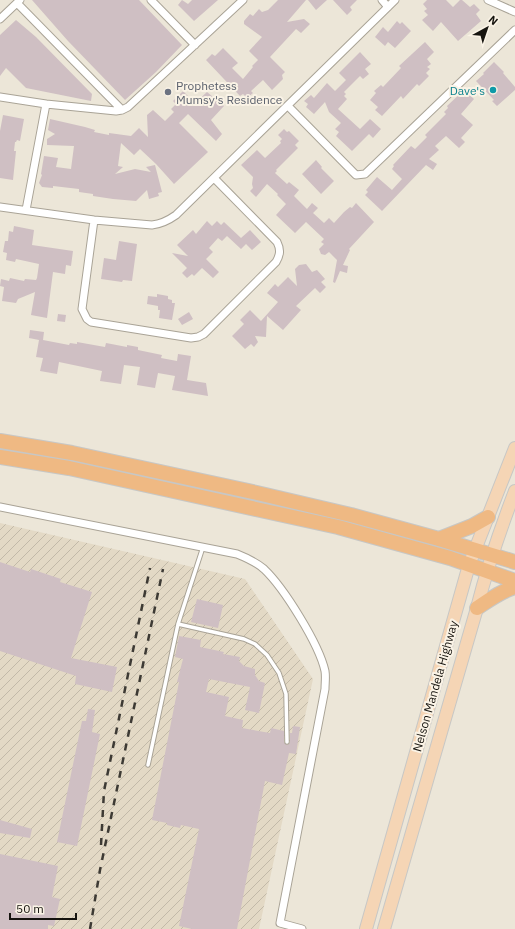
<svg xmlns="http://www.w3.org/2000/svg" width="515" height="929" font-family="'IBM Plex Sans',sans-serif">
  <defs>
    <pattern id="industrial-furrows" width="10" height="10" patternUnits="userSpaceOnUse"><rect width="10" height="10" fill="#e3d9c5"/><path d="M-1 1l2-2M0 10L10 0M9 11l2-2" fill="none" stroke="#c2b9a8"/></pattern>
  </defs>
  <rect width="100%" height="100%" fill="#ece6d8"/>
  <path fill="url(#industrial-furrows)" d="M 0,523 L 245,579 L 313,679 L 259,929 L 0,929 Z"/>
  <path fill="#cfbfc3" d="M 32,0 L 139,0 L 182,45 L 156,72 L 125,100 L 68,41 Z
    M 182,0 L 188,4 L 192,0 L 218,0 L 194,21 L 178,5 Z
    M 278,0 L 306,0 L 287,22 L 304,19 L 310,24 L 301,33 L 296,29 L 270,57 L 285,72 L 282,75 L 283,79 L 272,90 L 263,80 L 251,91 L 253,93 L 247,98 L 243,94 L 240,96 L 206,60 L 212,54 L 215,56 L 223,48 L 238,63 L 232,68 L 243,79 L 253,67 L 252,66 L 258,60 L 249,51 L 262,37 L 244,24 L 244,21 L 250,14 L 253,16 L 259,9 L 262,12 L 268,10 Z
    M 308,0 L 327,0 L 316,10 Z
    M 333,0 L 357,0 L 350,7 L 352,10 L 347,15 Z
    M 427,0 L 446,0 L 453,7 L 460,0 L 462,0 L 470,7 L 474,4 L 480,10 L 476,14 L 481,21 L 458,41 L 441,22 L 433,31 L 422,20 L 428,15 L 424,11 L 427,9 L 423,4 Z
    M 16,20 L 36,37 L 92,94 L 91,101 L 26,88 L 6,68 L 0,76 L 0,35 Z
    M 397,21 L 400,24 L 402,22 L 411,31 L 395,48 L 388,42 L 385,46 L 375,37 L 383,27 L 388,32 Z
    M 425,42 L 434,52 L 427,59 L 431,64 L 427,67 L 430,69 L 426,73 L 429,76 L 419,86 L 417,84 L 403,99 L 401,96 L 382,116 L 375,110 L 378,107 L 370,100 L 376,93 L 374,91 L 381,85 L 383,87 L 401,68 L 399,66 Z
    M 360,52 L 371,64 L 365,69 L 369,74 L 363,79 L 360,76 L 344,92 L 346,94 L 344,96 L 347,99 L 338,109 L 360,129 L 370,119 L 381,129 L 373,138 L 369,134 L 352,151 L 336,136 L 339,132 L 335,129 L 341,123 L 329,112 L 325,102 L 314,114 L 306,107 L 308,104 L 304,101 L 311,95 L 314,98 L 327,83 L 335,91 L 346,80 L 339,73 Z
    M 494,62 L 504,72 L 503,73 L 515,87 L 515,90 L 497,106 L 492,101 L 494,100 L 476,81 L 484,74 L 483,73 Z
    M 464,90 L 474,99 L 461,114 L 473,125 L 461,138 L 465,142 L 459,148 L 446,136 L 435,146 L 439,150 L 429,159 L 437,164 L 433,170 L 426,165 L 382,211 L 365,195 L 368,192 L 366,190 L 377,177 L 392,190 L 402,179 L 392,169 L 394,166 L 393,165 L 411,146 L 415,149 L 427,137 L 425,135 L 446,114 L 444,112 L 448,108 L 447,106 Z
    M 183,91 L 195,103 L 207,92 L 224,106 L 211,120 L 222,134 L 216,141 L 188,114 L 179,123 L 208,152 L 174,184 L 156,164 L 140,149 L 134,155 L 121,143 L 118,166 L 123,167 L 115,174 L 135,169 L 151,172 L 146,167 L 155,165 L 162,192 L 158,193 L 159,196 L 149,199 L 147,190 L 136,201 L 113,199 L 93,196 L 93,194 L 79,192 L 79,189 L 53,186 L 53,188 L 42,187 L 39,183 L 42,175 L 41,174 L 44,156 L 58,158 L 56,167 L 71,169 L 74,146 L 47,145 L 47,139 L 55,134 L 48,130 L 50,119 L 85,127 L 95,130 L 94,132 L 109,135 L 109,133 L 131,136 L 139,128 L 148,137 L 147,115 L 153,110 L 165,121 L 174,112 L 171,109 L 176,104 L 173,101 Z
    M 3,115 L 24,119 L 20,141 L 17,140 L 16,142 L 15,142 L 14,151 L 16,151 L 13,180 L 0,178 L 0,131 Z
    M 284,129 L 287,132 L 289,131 L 299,141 L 295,145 L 298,148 L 276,170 L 277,171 L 275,173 L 287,184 L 289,182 L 299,190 L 294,196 L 307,209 L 312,203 L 318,208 L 313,213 L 324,223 L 329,218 L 334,223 L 344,212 L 350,207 L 352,208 L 356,203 L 374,222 L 349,249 L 350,250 L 343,265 L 348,266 L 347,273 L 340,271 L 335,283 L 333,282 L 337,260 L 329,252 L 325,255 L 321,254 L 319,249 L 324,244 L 321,242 L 324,239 L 306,222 L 295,233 L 276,215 L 286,204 L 277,195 L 278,194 L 267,184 L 256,197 L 250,191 L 253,188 L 252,184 L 253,177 L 241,165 L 257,150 L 265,158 L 281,143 L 280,141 L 282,139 L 278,135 Z
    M 316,160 L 322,167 L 321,168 L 334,181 L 321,194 L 302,174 Z
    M 207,221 L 212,226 L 217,221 L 221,225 L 224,222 L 241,238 L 250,230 L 261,242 L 252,250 L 246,244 L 241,249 L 227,236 L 222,241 L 218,238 L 209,248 L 213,252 L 206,259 L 219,272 L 213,278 L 202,268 L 194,276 L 192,274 L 187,278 L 182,273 L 187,268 L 172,253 L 188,256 L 177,245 L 193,230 L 196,234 Z
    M 14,226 L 34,230 L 32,245 L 73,251 L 71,266 L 66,265 L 65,274 L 53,272 L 47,318 L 31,315 L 35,292 L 18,299 L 16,303 L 2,301 L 4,287 L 0,286 L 1,279 L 9,281 L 10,278 L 24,281 L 25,279 L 36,280 L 37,278 L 39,264 L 16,259 L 15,262 L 6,260 L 7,253 L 3,252 L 5,241 L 8,241 L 9,231 L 13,232 Z
    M 119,241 L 137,244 L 132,281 L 123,280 L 122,282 L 101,279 L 104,258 L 116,260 Z
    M 306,264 L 312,272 L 317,270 L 325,279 L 321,282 L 326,287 L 320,293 L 315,288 L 296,306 L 301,310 L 283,330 L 267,316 L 266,337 L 255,336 L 258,342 L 254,347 L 251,344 L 245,349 L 232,336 L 244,324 L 240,320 L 250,310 L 261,321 L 278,302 L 267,293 L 275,284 L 278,287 L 288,277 L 297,286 L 295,269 L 299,265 Z
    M 157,294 L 168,296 L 168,299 L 172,300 L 172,303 L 175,303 L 172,320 L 159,318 L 160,310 L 158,310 L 158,306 L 147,304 L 148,296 L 157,297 Z
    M 189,312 L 193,319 L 182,325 L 178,319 Z
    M 58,314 L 66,315 L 65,322 L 57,321 Z
    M 30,330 L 44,332 L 43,340 L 69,345 L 70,343 L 77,344 L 77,342 L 105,347 L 106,343 L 127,347 L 127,345 L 138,347 L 138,350 L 162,355 L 161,358 L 177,361 L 178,354 L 191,356 L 187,380 L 206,383 L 208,396 L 172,390 L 175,376 L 158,373 L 155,388 L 137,385 L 140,367 L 124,365 L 121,384 L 100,381 L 102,371 L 59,362 L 57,374 L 40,371 L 43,358 L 36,357 L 39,340 L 29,338 Z
    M 0,562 L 30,572 L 31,569 L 61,579 L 60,582 L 92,592 L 71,658 L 117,667 L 112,692 L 75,684 L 76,676 L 0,651 Z
    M 197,599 L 223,605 L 218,628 L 191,622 Z
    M 179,636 L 201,640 L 200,647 L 224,652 L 223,654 L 240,657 L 239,661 L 244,666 L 255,669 L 255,675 L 259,681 L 265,683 L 259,713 L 245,710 L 250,687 L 209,679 L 206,692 L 229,697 L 225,716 L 243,720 L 242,728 L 270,733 L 271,728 L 284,731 L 284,742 L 287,745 L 290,743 L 290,733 L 292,733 L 293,726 L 300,727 L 296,754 L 289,753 L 282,785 L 265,781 L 237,929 L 192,929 L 179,926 L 199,829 L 181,825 L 180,828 L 167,825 L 167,823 L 152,820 L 179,682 L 177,682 L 183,659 L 175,657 Z
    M 88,709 L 95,710 L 92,732 L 100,734 L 77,846 L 57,842 L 82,721 L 86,721 Z
    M 0,820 L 32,829 L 30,838 L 0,833 Z
    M 0,854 L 58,866 L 52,897 L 60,899 L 54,926 L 48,925 L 48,929 L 0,929 Z"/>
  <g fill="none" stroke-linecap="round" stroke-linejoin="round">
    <defs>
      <path id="lane" d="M 178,624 L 244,639 L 255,644 L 267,655 L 279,673 L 286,694 L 287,742
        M 148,765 L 178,624 L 203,547"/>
      <path id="street" d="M 151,0 L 195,45
        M 382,0 L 388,7
        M 488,0 L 515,12
        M 17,3 L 122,110
        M 0,19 L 20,0
        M 0,97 L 46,104 L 116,111 L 122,110 L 128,107 L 243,0
        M 288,106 L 353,172 L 356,175 L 365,174 L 515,30
        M 0,207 L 94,220 L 152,225 C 161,224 169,220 176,215 L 395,0
        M 26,210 L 46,104
        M 94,220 L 82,309 L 87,319 L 91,322 L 191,338 L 198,337 L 204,334 L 276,262 C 280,255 281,250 277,242 L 214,178
        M 0,507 L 237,554 C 247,558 256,562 264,569 C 284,588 319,644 325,671 C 326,677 325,683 325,689 L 280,923 L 302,929"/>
      <path id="primary" d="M 366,929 L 469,565 L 515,448
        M 384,929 L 477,608 C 487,568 500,530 515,491"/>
      <path id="highway" d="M 0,441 L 72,453 L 257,493 L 351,515 L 439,539 L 515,562
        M 0,457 L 69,468 L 338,527 L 450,558 L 515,581
        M 439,539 L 472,526 L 488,517
        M 477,608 C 489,600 501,591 515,587"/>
    </defs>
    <use href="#lane" stroke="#a9a396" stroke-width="5.5"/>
    <use href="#street" stroke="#a9a396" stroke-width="9"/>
    <use href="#primary" stroke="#c7c7c5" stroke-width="14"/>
    <use href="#highway" stroke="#c7c7c5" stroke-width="16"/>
    <use href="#lane" stroke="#fff" stroke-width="3.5"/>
    <use href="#street" stroke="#fff" stroke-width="7"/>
    <use href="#primary" stroke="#f5d5b5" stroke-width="12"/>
    <use href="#highway" stroke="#efb983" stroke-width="14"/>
    <path stroke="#3d3a34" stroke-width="2.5" stroke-dasharray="7 7" stroke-linecap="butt" d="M 101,845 L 104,791 L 150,568
      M 90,929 L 100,870 L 163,569"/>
  </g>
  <circle fill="#0f9aa8" stroke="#faf3e6" stroke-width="1.5" cx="493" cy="90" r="4"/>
  <circle fill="#6b7280" stroke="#faf3e6" stroke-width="1.5" cx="168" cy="92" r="4"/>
  <g text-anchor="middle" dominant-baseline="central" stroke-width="4" stroke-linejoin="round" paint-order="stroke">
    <g font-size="12" fill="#5b616d" stroke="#faf3e6" text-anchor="start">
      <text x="176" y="85">Prophetess<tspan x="176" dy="14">Mumsy's Residence</tspan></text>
    </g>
    <g font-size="12" fill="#0d838f" stroke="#faf3e6" text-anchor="end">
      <text x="485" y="90">Dave's</text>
    </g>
    <g font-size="12" fill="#16140f" stroke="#faf3e6">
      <text transform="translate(435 686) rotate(-74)">Nelson Mandela Highway</text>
    </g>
  </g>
  <g transform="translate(487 28) rotate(40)" stroke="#faf3e6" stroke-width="3" paint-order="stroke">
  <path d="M0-3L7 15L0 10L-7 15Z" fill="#16140f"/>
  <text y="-6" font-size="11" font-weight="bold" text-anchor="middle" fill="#16140f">N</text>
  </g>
  <path d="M10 913v6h66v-6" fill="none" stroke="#16140f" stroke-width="2"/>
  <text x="16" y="913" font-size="12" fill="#16140f" stroke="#faf3e6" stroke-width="3" paint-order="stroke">50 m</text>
</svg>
